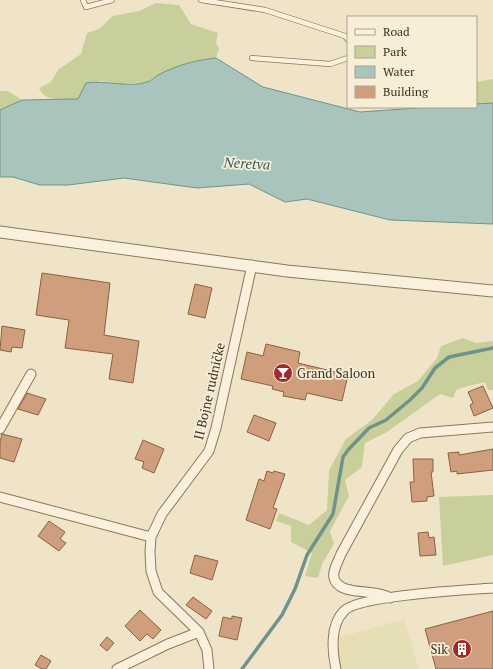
<svg xmlns="http://www.w3.org/2000/svg" width="493" height="669" font-family="'PT Serif',serif">
  <rect width="100%" height="100%" fill="#f0e4c8"/>
  <path fill="#e6deb5" d="M 404,619 L 419,669 L 336,669 L 334,639 Z"/>
  <path fill="#c9cf9b" d="M 156,3 L 179,5 L 191,24 L 218,33 L 216,43 L 219,48 L 216,58 L 194,61 L 160,74 L 147,82 L 121,84 L 100,81 L 79,99 C 65,99 45,103 39,88 L 51,82 L 58,70 L 81,54 L 87,33 L 99,29 L 113,16 L 139,11 Z
    M 493,79 L 493,103 L 476,104 L 476,82 Z
    M 0,91 L 8,91 L 22,100 L 0,110 Z
    M 463,338 L 476,343 L 493,341 L 493,390 L 488,390 L 485,382 L 457,389 L 453,398 L 440,394 L 387,432 L 365,443 L 362,467 L 345,480 L 349,496 L 330,531 L 334,544 L 322,564 L 318,578 L 305,576 L 312,553 L 291,542 L 291,526 L 276,521 L 279,513 L 309,525 L 327,510 L 329,470 L 346,439 L 372,420 L 394,394 L 418,381 L 437,358 L 441,346 Z
    M 493,495 L 493,555 L 443,566 L 439,497 Z"/>
  <path fill="#a9c4bc" stroke="#6f938a" d="M 216,58 L 263,87 L 360,112 L 431,107 L 476,107 L 476,104 L 493,103 L 493,224 L 390,220 L 307,199 L 285,202 L 249,184 L 197,188 L 124,178 L 68,185 L 40,185 L 13,177 L 0,177 L 0,110 L 22,100 L 78,99 L 86,83 C 105,80 128,88 147,82 C 152,81 155,76 160,74 C 178,65 196,60 216,58 Z"/>
  <g fill="none" stroke-linecap="round" stroke-linejoin="round">
    <path stroke="#6f938a" stroke-width="3.5" d="M 242,669 L 282,615 L 295,589 L 307,555 L 333,514 L 343,457 L 348,450 L 369,428 L 386,420 L 410,400 L 422,388 L 435,368 L 449,357 L 493,348"/>
  </g>
  <path fill="#cf9f7d" stroke="#8d5f41" d="M 42,273 L 110,283 L 104,335 L 139,341 L 133,383 L 109,379 L 113,354 L 65,348 L 69,320 L 36,315 Z
    M 195,284 L 212,288 L 205,318 L 188,314 Z
    M 2,326 L 25,330 L 22,348 L 12,347 L 11,352 L 0,350 Z
    M 266,344 L 300,352 L 298,363 L 348,375 L 342,401 L 307,393 L 305,400 L 283,396 L 284,392 L 272,389 L 273,386 L 241,379 L 247,352 L 263,356 Z
    M 483,386 L 493,408 L 474,416 L 470,405 L 473,403 L 468,392 Z
    M 27,393 L 46,399 L 38,415 L 18,409 Z
    M 254,415 L 276,423 L 269,441 L 247,432 Z
    M 2,434 L 22,439 L 14,462 L 0,458 L 0,442 Z
    M 143,440 L 164,449 L 154,473 L 142,468 L 144,462 L 135,459 Z
    M 493,449 L 493,470 L 457,474 L 457,471 L 451,472 L 448,453 L 459,452 L 459,455 Z
    M 413,459 L 433,459 L 433,472 L 431,472 L 434,496 L 427,497 L 427,501 L 412,502 L 410,482 L 414,482 Z
    M 267,471 L 273,473 L 274,471 L 285,474 L 273,508 L 277,509 L 270,529 L 246,520 L 259,479 L 264,481 Z
    M 49,521 L 65,532 L 60,539 L 66,543 L 59,551 L 38,536 Z
    M 428,532 L 429,538 L 434,537 L 436,555 L 420,556 L 418,533 Z
    M 195,555 L 218,561 L 212,580 L 190,573 Z
    M 193,597 L 212,611 L 206,619 L 186,605 Z
    M 140,610 L 161,630 L 153,639 L 147,634 L 140,641 L 125,626 Z
    M 493,611 L 493,669 L 436,669 L 425,629 Z
    M 232,616 L 242,618 L 237,640 L 219,636 L 223,617 L 232,619 Z
    M 107,637 L 114,643 L 107,651 L 100,645 Z
    M 41,655 L 51,661 L 46,669 L 42,669 L 35,665 Z"/>
  <g fill="none" stroke-linecap="round" stroke-linejoin="round">
    <defs>
      <path id="service" d="M 83,0 L 86,7 L 112,0
        M 201,0 L 265,10 L 345,36 L 348,40
        M 252,58 L 330,64 L 348,58"/>
      <path id="minor" d="M 0,429 L 31,374
        M 0,497 L 151,537
        M 390,598 C 376,588 339,597 334,578 C 332,571 339,560 341,554 L 398,450 L 408,438 L 420,433 L 493,427
        M 117,669 L 168,644 L 199,632
        M 209,669 L 207,650 L 199,632 L 158,592 L 151,571 L 150,552 L 151,537 L 162,514 L 209,451 L 216,428 L 252,265
        M 336,669 C 332,651 330,625 344,611 C 359,595 467,590 493,588"/>
      <path id="tertiary" d="M 0,232 L 287,271 L 493,291"/>
    </defs>
    <use href="#service" stroke="#8d765c" stroke-width="6"/>
    <use href="#minor" stroke="#8d765c" stroke-width="11"/>
    <use href="#tertiary" stroke="#8d765c" stroke-width="13"/>
    <use href="#service" stroke="#faf1dc" stroke-width="4.5"/>
    <use href="#minor" stroke="#faf1dc" stroke-width="9"/>
    <use href="#tertiary" stroke="#faf1dc" stroke-width="11"/>
  </g>
  <defs>
    <symbol id="bar-disc" viewBox="-11 -11 22 22"><circle r="9.5" fill="#9e2a2b" stroke="#f7eed8"/><path d="M-6-5H6L.8 .8V4.5H3.5V6h-7V4.5H-.8V.8Z" fill="#fff"/></symbol>
    <symbol id="building-disc" viewBox="-11 -11 22 22"><circle r="9.5" fill="#9e2a2b" stroke="#f7eed8"/><path d="M-4-6H4V6H1V3H-1V6H-4ZM-2.5-4.3h1.7v1.8h-1.7ZM.8-4.3h1.7v1.8H.8ZM-2.5-1h1.7V.8h-1.7ZM.8-1h1.7V.8H.8Z" fill="#fff"/></symbol>
  </defs>
  <g fill-rule="evenodd">
    <use href="#bar-disc" x="272" y="362" width="22" height="22"/>
    <use href="#building-disc" x="451" y="638" width="22" height="22"/>
  </g>
  <g text-anchor="middle" dominant-baseline="central" stroke-width="3.5" stroke-linejoin="round" paint-order="stroke">
    <g font-size="13" fill="#3d2e20" stroke="#f7eed8" text-anchor="start">
      <text x="297" y="373">Grand Saloon</text>
      <text x="448" y="649" text-anchor="end">Sik</text>
    </g>
    <g font-size="13" fill="#3d2e20" stroke="#f7eed8">
      <text transform="translate(209 391) rotate(-77)">II Bojne rudničke</text>
    </g>
    <g font-size="14" font-style="italic" fill="#2f5d5a" stroke="#f7eed8">
      <text transform="translate(247 163) rotate(3)">Neretva</text>
    </g>
  </g>
  <rect x="347" y="16" width="130" height="92" fill="#f7eed8" stroke="#ada18e"/>
  <rect x="355" y="29" width="20" height="6" fill="#faf1dc" stroke="#ada18e"/>
  <text x="383" y="36" font-size="12" fill="#3d2e20">Road</text>
  <rect x="355" y="46" width="20" height="12" fill="#c9cf9b" stroke="#ada18e"/>
  <text x="383" y="56" font-size="12" fill="#3d2e20">Park</text>
  <rect x="355" y="66" width="20" height="12" fill="#a9c4bc" stroke="#ada18e"/>
  <text x="383" y="76" font-size="12" fill="#3d2e20">Water</text>
  <rect x="355" y="86" width="20" height="12" fill="#cf9f7d" stroke="#ada18e"/>
  <text x="383" y="96" font-size="12" fill="#3d2e20">Building</text>
</svg>
